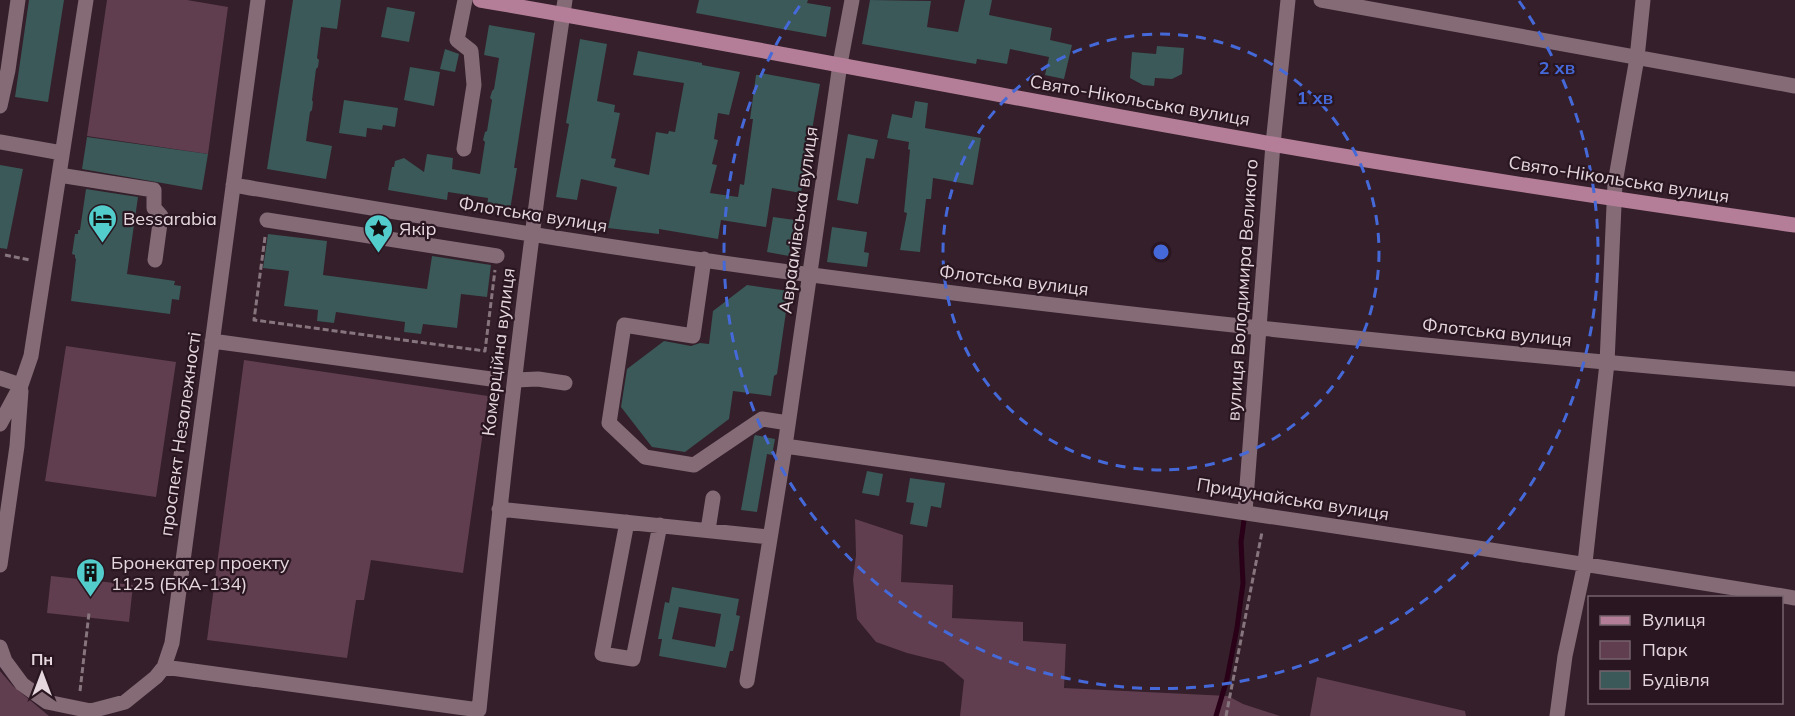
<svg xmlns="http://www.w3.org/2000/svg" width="1795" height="716" font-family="Mulish,sans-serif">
  <rect width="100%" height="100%" fill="#341f2a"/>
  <path fill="#603e4f" d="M 107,0 L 187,0 L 228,7 L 208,154 L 87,136 Z
    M 66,346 L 176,362 L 156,497 L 45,481 Z
    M 244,360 L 488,396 L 463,573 L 371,560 L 364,600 L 356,600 L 347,658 L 207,640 Z
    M 855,519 L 903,535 L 901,582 L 953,585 L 952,618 L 1023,622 L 1023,641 L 1066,644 L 1064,688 L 1228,696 L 1243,704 L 1280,716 L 960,716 L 964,680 L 943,662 L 907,653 L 876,642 L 857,619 L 853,580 L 856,555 Z
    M 51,576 L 133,585 L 129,622 L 47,613 Z
    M 0,671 L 13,686 L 49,716 L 0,716 Z
    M 1317,677 L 1465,711 L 1466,716 L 1310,716 Z"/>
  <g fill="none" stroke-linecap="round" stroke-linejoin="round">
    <path stroke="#290017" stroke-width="5" d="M 1216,716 L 1227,679 L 1237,628 L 1243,583 L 1241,542 L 1245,513"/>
  </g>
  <path fill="#3a5958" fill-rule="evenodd" d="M 29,0 L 64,0 L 48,102 L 15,97 Z
    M 293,0 L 341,0 L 337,29 L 321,27 L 317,58 L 319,60 L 318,67 L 316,69 L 312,100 L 313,102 L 312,110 L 310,112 L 306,141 L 332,146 L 326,179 L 267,169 Z
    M 699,0 L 808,0 L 807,3 L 831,7 L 826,37 L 696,13 Z
    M 870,0 L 931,1 L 927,27 L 958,32 L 965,0 L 992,0 L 989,15 L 1052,28 L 1050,40 L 1072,45 L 1064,79 L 1045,75 L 1049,57 L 1010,49 L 1007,64 L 977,59 L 976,64 L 862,44 Z
    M 387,7 L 415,12 L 409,42 L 381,37 Z
    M 489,25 L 535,33 L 514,168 L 517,168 L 510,210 L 487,207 L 488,198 L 448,192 L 447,200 L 388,190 L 392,167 L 394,167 L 395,161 L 404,158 L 424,172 L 427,154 L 453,158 L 452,169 L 480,174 L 485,142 L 483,140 L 485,132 L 487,131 L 492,100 L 490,98 L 492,91 L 494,89 L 499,58 L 484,55 Z
    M 580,39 L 607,44 L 597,101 L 615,105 L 614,112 L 620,113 L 611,158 L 616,159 L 614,167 L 649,175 L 656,132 L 668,134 L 669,131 L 675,132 L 684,83 L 633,75 L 638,51 L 702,63 L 702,65 L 740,72 L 729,115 L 718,113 L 714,139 L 718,140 L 712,164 L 717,165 L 710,193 L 738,197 L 740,184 L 744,185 L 753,119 L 750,119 L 756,75 L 760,75 L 760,73 L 820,84 L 801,193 L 772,188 L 766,227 L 721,220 L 718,239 L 659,229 L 659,234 L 608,228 L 617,187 L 581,179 L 577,200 L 556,197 L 569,124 L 566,123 Z
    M 1157,46 L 1184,48 L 1182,74 L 1172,79 L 1155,78 L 1154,86 L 1143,85 L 1130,78 L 1132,52 L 1156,54 Z
    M 445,49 L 459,54 L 455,72 L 440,69 Z
    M 410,67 L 440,72 L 434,106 L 404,100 Z
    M 344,100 L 398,108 L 395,127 L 383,125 L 382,130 L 367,128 L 366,137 L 339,133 Z
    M 915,101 L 928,103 L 925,128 L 981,138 L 973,185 L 933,178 L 931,199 L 926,199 L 920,252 L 900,250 L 907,213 L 904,212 L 910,150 L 908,149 L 909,142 L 887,138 L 892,114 L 912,118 Z
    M 848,134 L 878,140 L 874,159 L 866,158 L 858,204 L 837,200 Z
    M 87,137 L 208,154 L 202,190 L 82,169 Z
    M 0,165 L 23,169 L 7,249 L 0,248 Z
    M 86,189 L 138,197 L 127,274 L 175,281 L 174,285 L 181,286 L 179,300 L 172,299 L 170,314 L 71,301 L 76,259 L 75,258 L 75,255 L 72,254 L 75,234 L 78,234 L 78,230 L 80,230 Z
    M 773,217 L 795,220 L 789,256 L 767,252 Z
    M 832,227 L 867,232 L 864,252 L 869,253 L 867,267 L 827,262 Z
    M 268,234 L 327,241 L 323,275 L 427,289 L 432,256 L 491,265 L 487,297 L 461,294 L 457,328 L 423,324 L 421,334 L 404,332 L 405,322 L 336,312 L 334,323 L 317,321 L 318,310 L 284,306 L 289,271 L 263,268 Z
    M 747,285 L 789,291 L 777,374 L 774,376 L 771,396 L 733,391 L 729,419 L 685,452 L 652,447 L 621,407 L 627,369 L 664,341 L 691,346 L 700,343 L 709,344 L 713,311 Z
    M 755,435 L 775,439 L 772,455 L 767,454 L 757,512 L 741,510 L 754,437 Z
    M 867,471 L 883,474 L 879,496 L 862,493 Z
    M 910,478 L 945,483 L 941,508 L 931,506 L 927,527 L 910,524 L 914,503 L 906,502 Z
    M 672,587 L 739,599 L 736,615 L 740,616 L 733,651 L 730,651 L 726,668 L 659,656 L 662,639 L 658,639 L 665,602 L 669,603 ZM 679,607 L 721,614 L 715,647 L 672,639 Z"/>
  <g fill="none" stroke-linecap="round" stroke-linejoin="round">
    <path stroke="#87757e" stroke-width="3" stroke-dasharray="6 3" stroke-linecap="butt" d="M 265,237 L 254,320 L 485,351 L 495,270
      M 5,255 L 30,260
      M 80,691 L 89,613
      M 1226,716 L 1262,532"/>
    <path stroke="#846b76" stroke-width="15" d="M 1321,0 L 1795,86
      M 0,106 L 8,70 L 18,0
      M 0,142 L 62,153
      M 464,149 L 474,85 L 471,51 L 457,40 L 465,0
      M 59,175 L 154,190 L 154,208 L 161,216 L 155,260
      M 233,185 C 426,217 618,250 812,275 C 1138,318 1467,351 1795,379
      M 267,220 L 497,256
      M 704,259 L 693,336 L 624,325 L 609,423 L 645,457 L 694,465 L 762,419 L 788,423
      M 212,341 L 491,379
      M 0,378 L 21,385
      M 515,380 L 538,379 L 565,383
      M 0,424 L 21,385 L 31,356 L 86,0
      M 785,446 C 1122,494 1459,543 1795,598
      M 499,509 L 769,537
      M 1245,512 L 1273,144 L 1288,0
      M 627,522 L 602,654 L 633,659 L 660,525
      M 708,530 L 713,498
      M 0,565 L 17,446 L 21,391
      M 0,647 L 5,661 L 22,684 L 47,702 L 91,711 L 125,702 L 156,677 L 164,667 L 172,643 L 258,0
      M 164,667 L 479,710 C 503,473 529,236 565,0
      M 747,681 L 785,446 L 840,64 L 852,0
      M 1557,716 L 1565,656 L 1585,563 L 1607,363 L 1615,183 L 1637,58 L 1643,0"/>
    <path stroke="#b47e98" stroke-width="15" d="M 480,0 C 744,45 1007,98 1272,144 C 1445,174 1620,200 1795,225"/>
  </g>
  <g fill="none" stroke="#4569d9" stroke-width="3" stroke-dasharray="10 8">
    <circle cx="1161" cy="252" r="218"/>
    <path d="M1519 1A437 437 0 1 1 803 1"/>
  </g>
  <defs>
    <symbol id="hotel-pin" viewBox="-11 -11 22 30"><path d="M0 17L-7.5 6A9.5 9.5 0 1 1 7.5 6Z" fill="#52cdcc" stroke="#2a1620"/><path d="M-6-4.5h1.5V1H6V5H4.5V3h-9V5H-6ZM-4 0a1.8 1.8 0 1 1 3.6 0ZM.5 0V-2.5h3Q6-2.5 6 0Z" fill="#111"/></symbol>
    <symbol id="sight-pin" viewBox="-11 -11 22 30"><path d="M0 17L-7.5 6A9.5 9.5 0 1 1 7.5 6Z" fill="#52cdcc" stroke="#2a1620"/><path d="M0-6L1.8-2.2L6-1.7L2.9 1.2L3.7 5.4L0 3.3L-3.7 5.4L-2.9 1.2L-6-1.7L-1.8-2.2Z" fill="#111"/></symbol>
    <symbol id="building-pin" viewBox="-11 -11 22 30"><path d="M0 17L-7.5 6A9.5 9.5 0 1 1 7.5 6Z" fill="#52cdcc" stroke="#2a1620"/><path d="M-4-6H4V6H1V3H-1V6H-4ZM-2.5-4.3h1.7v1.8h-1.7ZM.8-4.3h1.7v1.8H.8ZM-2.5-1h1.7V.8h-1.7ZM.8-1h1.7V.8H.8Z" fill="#111"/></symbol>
  </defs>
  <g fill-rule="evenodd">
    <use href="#hotel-pin" x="86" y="202" width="33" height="45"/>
    <use href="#sight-pin" x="362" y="212" width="33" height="45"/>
    <use href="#building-pin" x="74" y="556" width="33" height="45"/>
  </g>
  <g text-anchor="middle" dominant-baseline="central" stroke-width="4.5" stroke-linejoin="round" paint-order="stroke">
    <g font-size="18" fill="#e5d7dd" stroke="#2a1620">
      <text transform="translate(1140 100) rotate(10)">Свято-Нікольська вулиця</text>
      <text transform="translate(1619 179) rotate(9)">Свято-Нікольська вулиця</text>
      <text transform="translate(533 214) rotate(9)">Флотська вулиця</text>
      <text transform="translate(798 220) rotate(-82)">Авраамівська вулиця</text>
      <text transform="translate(1014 280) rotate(7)">Флотська вулиця</text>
      <text transform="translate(1242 290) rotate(-86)">вулиця Володимира Великого</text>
      <text transform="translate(1497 332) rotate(6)">Флотська вулиця</text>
      <text transform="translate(498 352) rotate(-83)">Комерційна вулиця</text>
      <text transform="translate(180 434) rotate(-82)">проспект Незалежності</text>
      <text transform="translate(1293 499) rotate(9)">Придунайська вулиця</text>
    </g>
    <g font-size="18" fill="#e5d7dd" stroke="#2a1620" text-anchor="start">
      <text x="123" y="218">Bessarabia</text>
      <text x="399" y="228">Якір</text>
      <text x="111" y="562">Бронекатер проекту<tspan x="111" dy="21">1125 (БКА-134)</tspan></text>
    </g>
  </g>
  <circle cx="1161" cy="252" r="9" fill="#4569d9" stroke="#2a1620" stroke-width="3"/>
  <g font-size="18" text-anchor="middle" font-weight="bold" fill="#4569d9" stroke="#2a1620" stroke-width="4.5" stroke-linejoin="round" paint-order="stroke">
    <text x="1557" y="74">2 хв</text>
    <text x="1315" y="104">1 хв</text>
  </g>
  <rect x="1588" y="596" width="195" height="108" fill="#2a1620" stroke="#75636c" stroke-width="1.5"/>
  <rect x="1600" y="616" width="30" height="9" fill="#b47e98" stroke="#75636c" stroke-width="1.5"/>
  <text x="1642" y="626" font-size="18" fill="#e5d7dd">Вулиця</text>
  <rect x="1600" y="641" width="30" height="18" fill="#603e4f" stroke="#75636c" stroke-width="1.5"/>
  <text x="1642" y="656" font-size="18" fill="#e5d7dd">Парк</text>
  <rect x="1600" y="671" width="30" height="18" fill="#3a5958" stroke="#75636c" stroke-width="1.5"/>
  <text x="1642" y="686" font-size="18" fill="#e5d7dd">Будівля</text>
  <g transform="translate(42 674)" stroke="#2a1620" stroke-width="4.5" paint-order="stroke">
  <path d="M0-4.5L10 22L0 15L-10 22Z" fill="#e5d7dd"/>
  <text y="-9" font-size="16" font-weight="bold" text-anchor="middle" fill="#e5d7dd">Пн</text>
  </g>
</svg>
